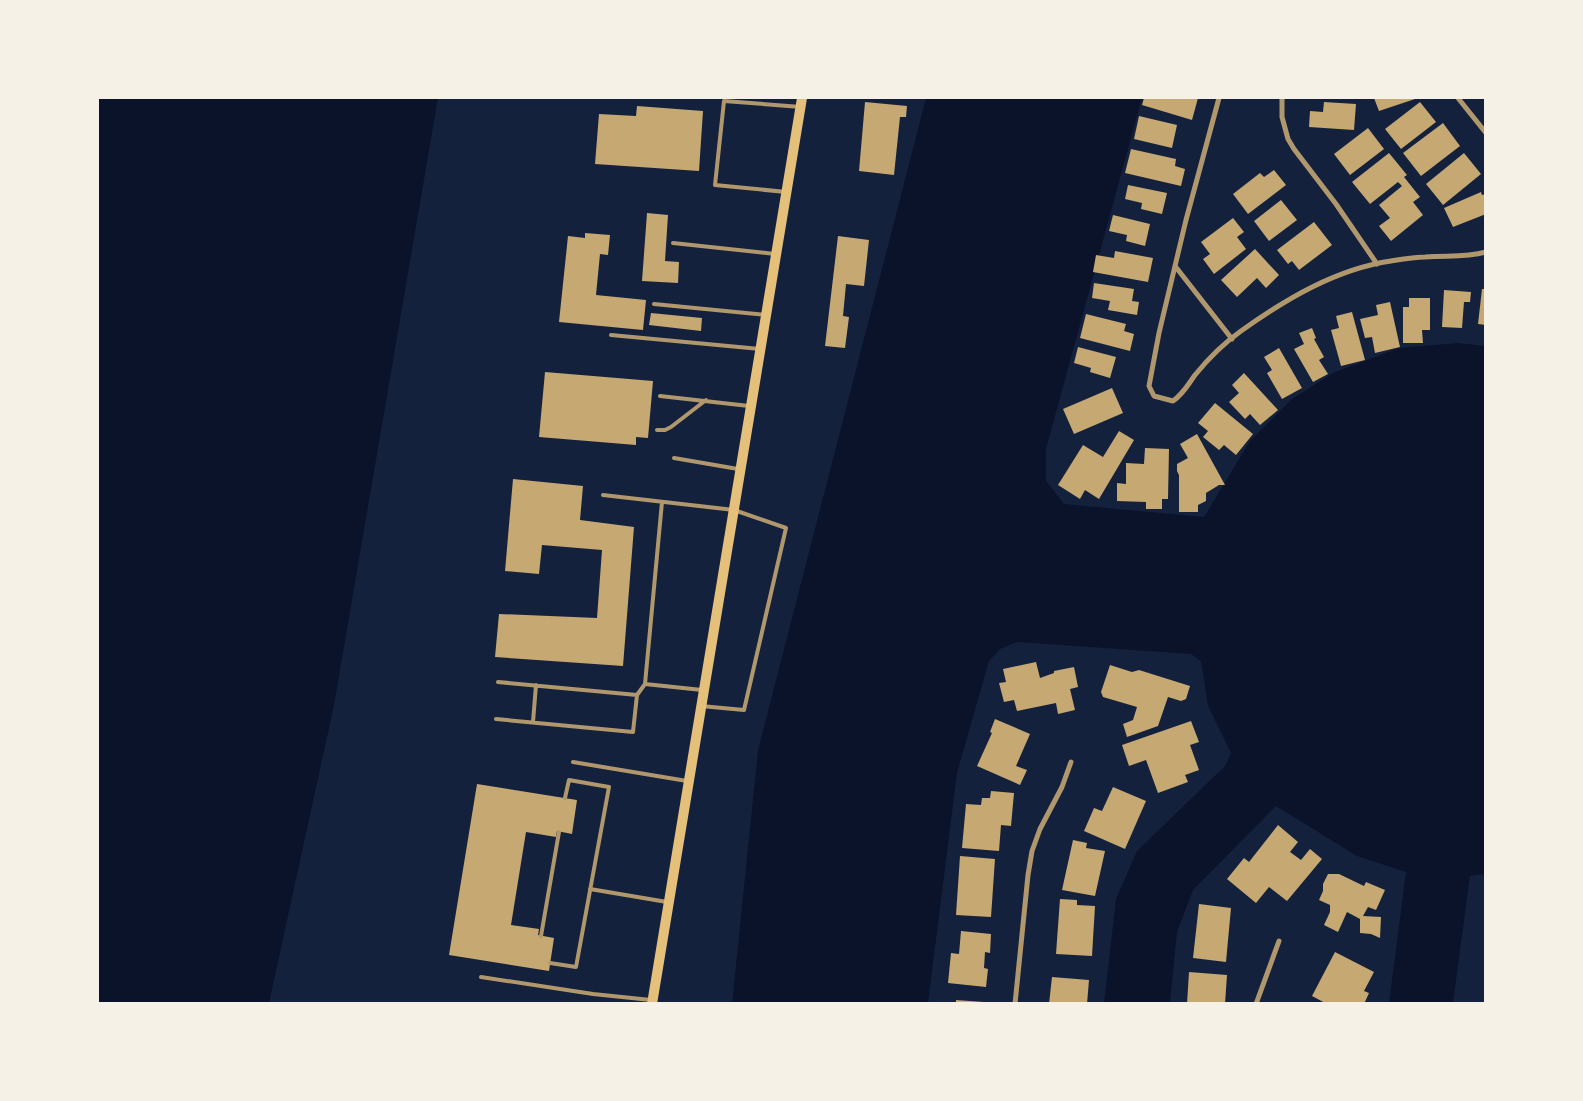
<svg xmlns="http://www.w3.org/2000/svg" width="1583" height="1101" font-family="Rubik,sans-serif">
  <rect width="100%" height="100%" fill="#14213d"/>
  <path fill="#0b132b" d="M 98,98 L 438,98 L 334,705 L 269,1003 L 98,1003 Z
    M 926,98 L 1142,98 L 1046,449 L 1046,481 L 1064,504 L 1204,517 L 1250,441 L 1292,399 L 1333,373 L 1399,348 L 1458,343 L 1485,346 L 1486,874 L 1470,876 L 1453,1003 L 1389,1003 L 1406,872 L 1357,856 L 1276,806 L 1193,890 L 1177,932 L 1170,1003 L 1104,1003 L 1116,899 L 1137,851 L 1225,766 L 1231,753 L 1208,706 L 1201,661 L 1191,654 L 1017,642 L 1000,649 L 989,661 L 957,773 L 928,1003 L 732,1004 L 758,750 Z"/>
  <path fill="#c6a872" d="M 1144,98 L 1198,98 L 1192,120 L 1142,105 Z
    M 1374,98 L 1418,98 L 1379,111 Z
    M 865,102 L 907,106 L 906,117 L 900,117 L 894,175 L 859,171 Z
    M 1324,102 L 1356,104 L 1354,130 L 1309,127 L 1310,111 L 1323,112 Z
    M 1420,102 L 1436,122 L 1401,149 L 1385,129 Z
    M 637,106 L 703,111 L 699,171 L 595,164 L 599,114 L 636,116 Z
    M 1139,116 L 1177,125 L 1172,148 L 1134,139 Z
    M 1443,123 L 1460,146 L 1421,176 L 1403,153 Z
    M 1368,128 L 1384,149 L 1350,175 L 1334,154 Z
    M 1131,149 L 1176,159 L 1175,166 L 1185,169 L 1181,186 L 1125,173 Z
    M 1389,153 L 1407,175 L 1404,177 L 1420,197 L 1413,202 L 1423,215 L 1391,241 L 1379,226 L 1390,218 L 1379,205 L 1402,186 L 1398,182 L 1370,204 L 1352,182 Z
    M 1464,153 L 1481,174 L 1443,205 L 1426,184 Z
    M 1274,170 L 1286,185 L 1248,214 L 1233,194 L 1260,173 L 1264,177 Z
    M 1128,185 L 1167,193 L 1162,214 L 1141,209 L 1142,203 L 1125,199 Z
    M 1481,192 L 1482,195 L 1486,194 L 1486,214 L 1453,227 L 1444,208 Z
    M 1281,200 L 1297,220 L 1269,241 L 1254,221 Z
    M 647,213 L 668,215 L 665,261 L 679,262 L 678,283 L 642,281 Z
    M 1113,215 L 1150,224 L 1145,246 L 1126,241 L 1127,235 L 1109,231 Z
    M 1233,218 L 1244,232 L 1237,237 L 1246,249 L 1214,274 L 1203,259 L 1210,254 L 1201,242 Z
    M 1314,222 L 1332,245 L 1299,270 L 1292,261 L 1288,264 L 1277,250 Z
    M 585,233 L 610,235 L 608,255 L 600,254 L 596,295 L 646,300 L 643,330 L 559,322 L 568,236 L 585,238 Z
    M 838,236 L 869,240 L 864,286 L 846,284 L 843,316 L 849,317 L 845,348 L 825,346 Z
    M 1255,249 L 1279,275 L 1266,288 L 1257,278 L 1237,297 L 1221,280 Z
    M 1115,251 L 1153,258 L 1148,282 L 1093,272 L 1096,255 L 1114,258 Z
    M 1094,283 L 1134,289 L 1132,301 L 1139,302 L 1137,315 L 1108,310 L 1110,301 L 1092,298 Z
    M 1482,289 L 1486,289 L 1486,325 L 1478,324 Z
    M 1444,290 L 1471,292 L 1470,302 L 1464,302 L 1462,328 L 1442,327 Z
    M 1409,298 L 1430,298 L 1430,330 L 1422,330 L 1423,343 L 1403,343 L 1403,307 L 1409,307 Z
    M 1390,302 L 1400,347 L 1375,353 L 1372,337 L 1365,338 L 1360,319 L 1378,315 L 1376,305 Z
    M 1352,312 L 1365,360 L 1341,366 L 1331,330 L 1339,328 L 1336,316 Z
    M 651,313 L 702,318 L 701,331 L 649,325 Z
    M 1086,314 L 1126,324 L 1124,331 L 1134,334 L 1130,351 L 1080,338 Z
    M 1312,328 L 1316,338 L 1314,339 L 1324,357 L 1319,360 L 1328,374 L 1313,382 L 1294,349 L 1304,344 L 1299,333 Z
    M 1078,347 L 1116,357 L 1110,378 L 1090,372 L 1091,368 L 1074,363 Z
    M 1279,348 L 1302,388 L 1282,399 L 1267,373 L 1272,370 L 1264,357 Z
    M 545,372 L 653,381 L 648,438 L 636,437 L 636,445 L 539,437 Z
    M 1244,373 L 1278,410 L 1260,425 L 1250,414 L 1245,419 L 1229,402 L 1239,393 L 1232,385 Z
    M 1112,388 L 1123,413 L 1074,434 L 1063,409 Z
    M 1215,403 L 1253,434 L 1236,455 L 1224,445 L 1219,450 L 1203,437 L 1208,431 L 1198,423 Z
    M 1119,431 L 1134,440 L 1099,499 L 1085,490 L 1080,499 L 1058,485 L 1083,445 L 1103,457 Z
    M 1197,434 L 1225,485 L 1219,485 L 1206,493 L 1206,501 L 1198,505 L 1198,512 L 1179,512 L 1179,475 L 1177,471 L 1177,464 L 1188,458 L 1180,444 Z
    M 1145,448 L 1169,449 L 1168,499 L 1162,499 L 1162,509 L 1146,509 L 1146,502 L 1117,501 L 1117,483 L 1126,484 L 1126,463 L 1144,464 Z
    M 513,479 L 583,486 L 580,520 L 634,527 L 623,666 L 495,657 L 499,614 L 597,618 L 602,550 L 542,545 L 539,574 L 505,571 Z
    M 1036,662 L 1040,678 L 1054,673 L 1054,671 L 1074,667 L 1078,687 L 1070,689 L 1075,710 L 1058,714 L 1056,703 L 1017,711 L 1014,700 L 1004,702 L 999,683 L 1006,682 L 1003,669 Z
    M 1110,665 L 1132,672 L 1139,670 L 1190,686 L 1186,699 L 1181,701 L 1168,697 L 1158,726 L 1127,737 L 1123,724 L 1133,720 L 1137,707 L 1103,697 L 1101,692 Z
    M 995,719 L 1030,734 L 1016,766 L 1027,770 L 1020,785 L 977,766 L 992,733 L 990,732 Z
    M 1191,721 L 1199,742 L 1190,745 L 1199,770 L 1185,775 L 1188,782 L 1158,793 L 1146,760 L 1129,766 L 1122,745 Z
    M 477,784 L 577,800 L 572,834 L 557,831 L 556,837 L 526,832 L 511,925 L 539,929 L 538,935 L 554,938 L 549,971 L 449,955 Z
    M 1113,787 L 1146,801 L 1125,849 L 1084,831 L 1094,808 L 1102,811 Z
    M 991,791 L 1014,793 L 1011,826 L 1001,825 L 999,851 L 962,848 L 966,804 L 981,805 L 982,798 L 990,798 Z
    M 1278,825 L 1298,842 L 1290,852 L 1301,860 L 1310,849 L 1322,859 L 1287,901 L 1269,887 L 1256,903 L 1227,879 L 1244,858 L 1249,862 Z
    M 1073,840 L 1087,843 L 1086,848 L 1105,851 L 1095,896 L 1062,890 Z
    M 960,856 L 995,859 L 991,917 L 956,915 Z
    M 1328,874 L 1339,874 L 1364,886 L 1366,882 L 1385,890 L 1376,910 L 1368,907 L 1363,916 L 1381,917 L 1380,938 L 1371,934 L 1360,933 L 1360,919 L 1347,912 L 1338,932 L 1324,925 L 1330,912 L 1330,905 L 1319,900 L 1323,891 L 1323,884 Z
    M 1060,899 L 1077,900 L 1077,905 L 1095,906 L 1092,956 L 1056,954 Z
    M 1199,904 L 1231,908 L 1226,962 L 1193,958 Z
    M 961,931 L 991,934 L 990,953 L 985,952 L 984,968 L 988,969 L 986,987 L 948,983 L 951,953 L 959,954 Z
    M 1335,952 L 1374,972 L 1364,991 L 1369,993 L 1364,1004 L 1327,1004 L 1312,996 Z
    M 1189,972 L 1227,975 L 1225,1004 L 1187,1004 Z
    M 1052,977 L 1089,980 L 1087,1004 L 1049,1004 Z
    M 956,1000 L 984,1002 L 983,1004 L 956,1004 Z"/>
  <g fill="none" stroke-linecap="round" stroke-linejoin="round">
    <path stroke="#b1986c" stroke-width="4" d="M 786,192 L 715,185 L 724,101 L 801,107
      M 673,243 L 775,254
      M 654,304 L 766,315
      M 611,335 L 760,349
      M 660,396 L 749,406
      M 657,430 L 665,430 L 671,427 L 706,400
      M 674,458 L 738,469
      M 603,495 L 734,510 L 786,528 L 744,710 L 701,706
      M 498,682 L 637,695
      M 645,684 L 702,690
      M 496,719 L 633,732 L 637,695 L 645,684 L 662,502
      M 533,722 L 536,685
      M 573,762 L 687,781
      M 590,889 L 667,902
      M 541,936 L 559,832
      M 550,963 L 576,967 L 609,787 L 569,780 L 565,798
      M 481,977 L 593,994 L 651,1000"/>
    <path stroke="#b1986c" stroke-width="5" d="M 1219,98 L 1186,220 L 1159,333 L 1149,386 L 1154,396 L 1173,401 C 1184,393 1187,386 1195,375 C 1208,359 1224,343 1241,331 C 1286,299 1336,269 1391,261 C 1403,259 1414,257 1425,257 C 1448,255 1463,258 1486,252
      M 1282,98 L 1282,117 L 1288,139 L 1294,149 L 1336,204 L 1377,264
      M 1458,98 L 1486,133
      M 1175,266 L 1232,339
      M 1015,1004 L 1028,875 L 1032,851 L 1040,829 L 1062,787 L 1071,762
      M 1256,1004 L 1279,941"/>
    <path stroke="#e5c07b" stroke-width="10" d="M 652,1004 L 802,98"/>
  </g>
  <rect width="1583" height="1101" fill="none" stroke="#f6f1e7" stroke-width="198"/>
</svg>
